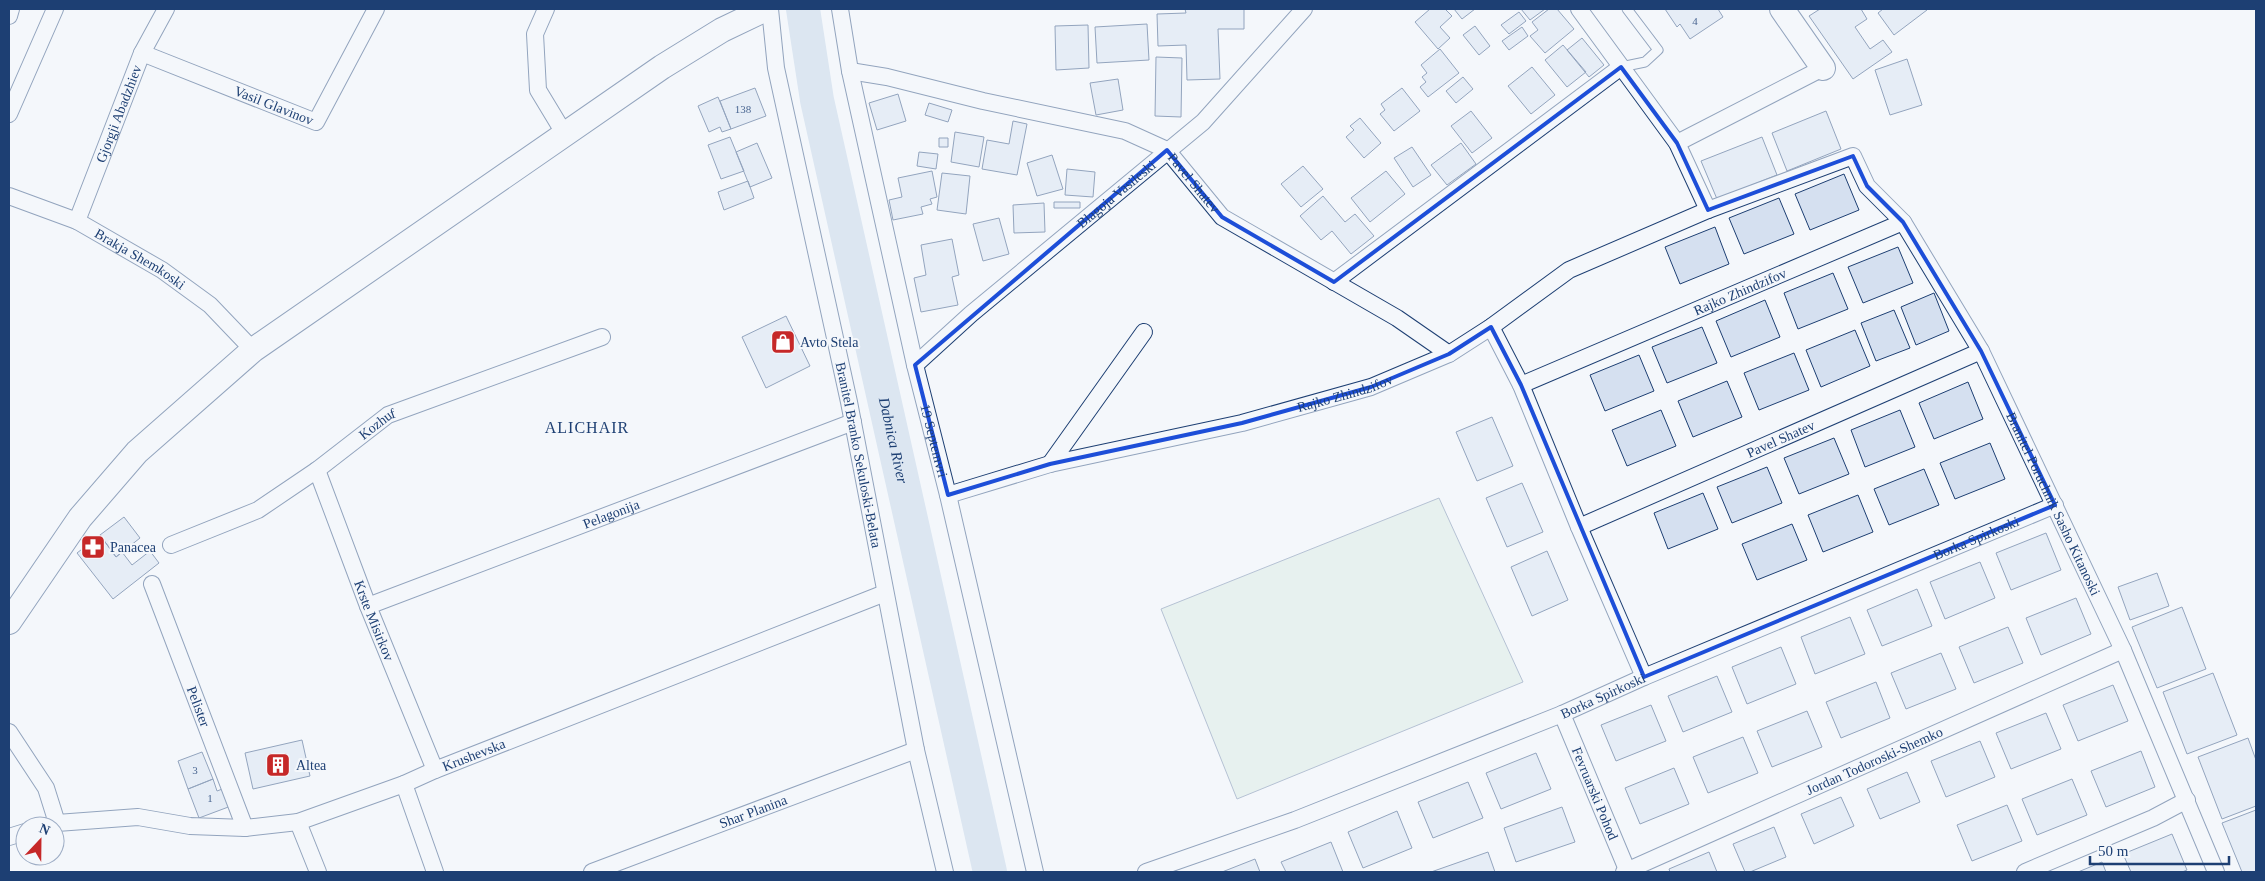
<svg xmlns="http://www.w3.org/2000/svg" width="2265" height="881" font-family="'Times New Roman',serif">
  <rect width="100%" height="100%" fill="#f4f7fb"/>
  <path fill="#d7e8df" stroke="#687fa3" d="M 1439,498 L 1523,682 L 1237,799 L 1161,609 Z"/>
  <g fill="none" stroke-linecap="round" stroke-linejoin="round">
    <path stroke="#bed0e5" stroke-width="34" id="s1" d="M 803,9 L 817,100 L 990,872"/>
  </g>
  <path fill="#d5e0f0" stroke="#1d3f73" d="M 1185,9 L 1244,9 L 1244,29 L 1218,29 L 1220,79 L 1187,80 L 1186,45 L 1158,46 L 1157,14 L 1186,13 Z
    M 1430,9 L 1445,9 L 1452,16 L 1440,27 L 1450,38 L 1438,49 L 1415,22 Z
    M 1454,9 L 1475,9 L 1462,19 Z
    M 1521,9 L 1545,9 L 1530,20 Z
    M 1549,9 L 1557,9 L 1574,29 L 1545,53 L 1530,36 L 1538,30 L 1532,22 Z
    M 1665,9 L 1718,9 L 1723,17 L 1690,39 L 1680,24 L 1677,27 Z
    M 1820,9 L 1861,9 L 1867,19 L 1855,27 L 1870,49 L 1883,40 L 1892,52 L 1853,79 L 1809,16 Z
    M 1883,9 L 1926,9 L 1927,10 L 1894,35 L 1878,13 Z
    M 1519,12 L 1526,21 L 1509,34 L 1501,25 Z
    M 1147,24 L 1149,60 L 1097,63 L 1095,27 Z
    M 1088,25 L 1089,68 L 1056,70 L 1055,26 Z
    M 1475,26 L 1490,46 L 1479,55 L 1463,35 Z
    M 1522,27 L 1528,36 L 1509,50 L 1502,41 Z
    M 1582,38 L 1604,65 L 1589,77 L 1567,50 Z
    M 1563,45 L 1586,72 L 1567,87 L 1545,60 Z
    M 1440,49 L 1459,73 L 1428,97 L 1420,87 L 1426,82 L 1422,77 L 1427,73 L 1421,65 Z
    M 1156,57 L 1182,58 L 1181,117 L 1155,116 Z
    M 1907,59 L 1922,105 L 1890,115 L 1875,70 Z
    M 1532,67 L 1555,95 L 1531,114 L 1508,86 Z
    M 1463,77 L 1473,89 L 1456,103 L 1446,91 Z
    M 1118,79 L 1123,110 L 1096,115 L 1090,83 Z
    M 755,88 L 766,116 L 731,129 L 720,101 Z
    M 1402,88 L 1420,111 L 1394,131 L 1380,114 L 1385,110 L 1381,104 Z
    M 898,94 L 906,121 L 877,130 L 869,103 Z
    M 718,97 L 731,129 L 722,132 L 720,127 L 709,132 L 698,106 Z
    M 929,103 L 952,110 L 948,122 L 925,115 Z
    M 1471,111 L 1492,138 L 1472,153 L 1451,126 Z
    M 1826,111 L 1841,149 L 1787,171 L 1772,133 Z
    M 1360,118 L 1381,143 L 1364,158 L 1346,137 L 1354,130 L 1350,126 Z
    M 1013,121 L 1027,124 L 1017,175 L 982,169 L 987,140 L 1009,144 Z
    M 955,132 L 984,137 L 979,167 L 951,162 Z
    M 730,137 L 744,171 L 721,179 L 708,145 Z
    M 1762,137 L 1777,175 L 1717,199 L 1701,161 Z
    M 939,138 L 948,138 L 948,147 L 939,147 Z
    M 757,143 L 772,178 L 750,187 L 736,152 Z
    M 1461,143 L 1476,164 L 1447,185 L 1431,165 Z
    M 1412,147 L 1431,175 L 1413,187 L 1394,158 Z
    M 919,152 L 938,154 L 936,169 L 917,166 Z
    M 1052,155 L 1063,189 L 1037,196 L 1027,163 Z
    M 1303,166 L 1323,189 L 1301,207 L 1281,184 Z
    M 1067,169 L 1095,172 L 1093,197 L 1065,195 Z
    M 932,171 L 937,197 L 930,199 L 932,204 L 921,207 L 923,214 L 893,220 L 889,200 L 902,197 L 898,178 Z
    M 1386,171 L 1405,194 L 1370,222 L 1351,198 Z
    M 942,173 L 970,176 L 966,214 L 937,210 Z
    M 1844,174 L 1859,210 L 1810,230 L 1795,194 Z
    M 748,181 L 754,198 L 724,210 L 718,192 Z
    M 1323,196 L 1345,222 L 1355,214 L 1374,236 L 1351,254 L 1332,231 L 1321,240 L 1300,216 Z
    M 1779,198 L 1794,234 L 1744,254 L 1729,218 Z
    M 1054,202 L 1080,202 L 1080,208 L 1054,208 Z
    M 1044,203 L 1045,232 L 1014,233 L 1013,205 Z
    M 999,218 L 1009,254 L 983,261 L 973,224 Z
    M 1715,227 L 1729,264 L 1680,284 L 1665,247 Z
    M 952,239 L 959,275 L 952,277 L 958,305 L 921,312 L 914,278 L 926,275 L 921,245 Z
    M 1898,247 L 1913,283 L 1863,303 L 1848,267 Z
    M 1833,273 L 1848,309 L 1798,329 L 1784,293 Z
    M 1934,293 L 1949,331 L 1916,345 L 1901,307 Z
    M 1765,300 L 1780,337 L 1731,357 L 1716,321 Z
    M 1894,310 L 1910,348 L 1876,361 L 1861,323 Z
    M 786,316 L 810,366 L 766,388 L 742,337 Z
    M 1702,327 L 1717,363 L 1667,383 L 1652,347 Z
    M 1855,330 L 1870,366 L 1821,387 L 1806,350 Z
    M 1794,353 L 1809,390 L 1759,410 L 1744,373 Z
    M 1639,355 L 1654,391 L 1605,411 L 1590,375 Z
    M 1727,381 L 1742,417 L 1693,437 L 1678,401 Z
    M 1968,382 L 1983,419 L 1934,439 L 1919,403 Z
    M 1661,410 L 1676,446 L 1627,466 L 1612,430 Z
    M 1900,410 L 1915,447 L 1865,467 L 1851,430 Z
    M 1492,417 L 1513,466 L 1477,481 L 1456,432 Z
    M 1834,438 L 1849,474 L 1799,494 L 1784,458 Z
    M 1990,443 L 2005,479 L 1955,499 L 1940,463 Z
    M 1767,467 L 1782,503 L 1732,523 L 1717,487 Z
    M 1924,469 L 1939,505 L 1889,525 L 1874,489 Z
    M 1522,483 L 1543,532 L 1507,547 L 1486,498 Z
    M 1703,493 L 1718,529 L 1668,549 L 1654,513 Z
    M 1858,495 L 1873,532 L 1823,552 L 1808,515 Z
    M 124,517 L 140,538 L 116,557 L 100,535 Z
    M 1792,524 L 1807,560 L 1757,580 L 1742,544 Z
    M 2046,533 L 2061,570 L 2011,590 L 1996,553 Z
    M 100,535 L 116,557 L 122,552 L 132,565 L 150,551 L 159,563 L 113,599 L 77,553 Z
    M 1547,551 L 1568,600 L 1532,616 L 1511,567 Z
    M 1980,562 L 1995,598 L 1945,619 L 1930,582 Z
    M 2157,573 L 2169,606 L 2130,620 L 2118,587 Z
    M 1917,589 L 1932,626 L 1882,646 L 1867,610 Z
    M 2076,598 L 2091,634 L 2041,655 L 2026,618 Z
    M 2182,607 L 2206,669 L 2157,688 L 2132,627 Z
    M 1850,617 L 1865,654 L 1815,674 L 1801,637 Z
    M 2008,627 L 2023,663 L 1974,683 L 1959,647 Z
    M 1781,647 L 1796,684 L 1747,704 L 1732,667 Z
    M 1941,653 L 1956,689 L 1906,709 L 1891,673 Z
    M 2213,673 L 2237,735 L 2187,754 L 2163,692 Z
    M 1717,676 L 1732,712 L 1683,732 L 1668,696 Z
    M 1876,682 L 1890,718 L 1841,738 L 1826,702 Z
    M 2113,685 L 2128,721 L 2078,741 L 2063,705 Z
    M 1651,705 L 1666,741 L 1616,761 L 1601,725 Z
    M 1807,711 L 1822,747 L 1772,767 L 1757,731 Z
    M 2046,713 L 2061,749 L 2011,769 L 1996,733 Z
    M 1743,737 L 1758,773 L 1708,793 L 1693,757 Z
    M 2248,738 L 2256,760 L 2256,806 L 2222,819 L 2198,757 Z
    M 302,740 L 310,776 L 253,789 L 245,753 Z
    M 1980,741 L 1995,777 L 1946,797 L 1931,761 Z
    M 2141,751 L 2155,787 L 2106,807 L 2091,771 Z
    M 202,752 L 213,779 L 188,789 L 178,761 Z
    M 1536,753 L 1551,789 L 1501,809 L 1486,773 Z
    M 1674,768 L 1689,804 L 1640,824 L 1625,788 Z
    M 1907,772 L 1920,802 L 1880,819 L 1867,789 Z
    M 213,779 L 217,791 L 225,788 L 231,806 L 199,818 L 188,789 Z
    M 2072,779 L 2087,815 L 2037,835 L 2022,799 Z
    M 1468,782 L 1483,818 L 1433,838 L 1418,802 Z
    M 1841,797 L 1854,826 L 1814,844 L 1801,814 Z
    M 2007,805 L 2022,841 L 1972,861 L 1957,825 Z
    M 1562,807 L 1575,842 L 1516,862 L 1504,828 Z
    M 2256,810 L 2256,872 L 2242,872 L 2222,823 Z
    M 1397,811 L 1412,848 L 1363,868 L 1348,832 Z
    M 1774,827 L 1786,857 L 1750,872 L 1745,872 L 1733,844 Z
    M 2172,834 L 2187,870 L 2182,872 L 2131,872 L 2123,854 Z
    M 1331,842 L 1343,872 L 1286,872 L 1281,862 Z
    M 1488,852 L 1495,872 L 1431,872 Z
    M 1709,852 L 1717,872 L 1670,872 L 1669,869 Z
    M 1255,859 L 1260,872 L 1222,872 Z
    M 2102,862 L 2106,872 L 2078,872 Z"/>
  <g fill="none" stroke-linecap="round" stroke-linejoin="round">
    <defs>
      <path id="lane" d="M 1621,67 L 1645,62 L 1658,50 L 1627,9"/>
      <g id="street">
        <path d="M 546,9 L 535,34 L 538,90 L 564,133"/>
        <path id="s2" d="M 770,9 L 776,68 L 849,402 L 916,750 L 945,872"/>
        <path id="s3" d="M 840,9 L 850,71 L 915,365 L 948,495 L 1035,872"/>
        <path d="M 1579,9 L 1677,143 L 1708,210"/>
        <path d="M 9,16 L 11,9"/>
        <path id="s4" d="M 142,53 L 316,122 L 376,9"/>
        <path id="s5" d="M 850,71 L 887,77 L 983,101 L 1125,131 L 1167,150 L 1222,217 L 1397,318 L 1449,354"/>
        <path d="M 9,114 L 55,9"/>
        <path d="M 1677,143 L 1823,68"/>
        <path id="s6" d="M 9,196 L 77,221 L 162,270 L 210,305 L 253,350"/>
        <path id="s7" d="M 77,221 L 142,53 L 166,9"/>
        <path d="M 1334,282 L 1621,67"/>
        <path d="M 1491,327 L 1521,385 L 1579,527 L 1644,677"/>
        <path id="s8" d="M 915,365 L 971,314 L 1203,122 L 1304,9"/>
        <path id="s9" d="M 1521,385 L 1903,222"/>
        <path d="M 1050,464 L 1144,332"/>
        <path id="s10" d="M 317,470 L 368,606 L 435,770"/>
        <path id="s11" d="M 948,495 L 1050,464 L 1242,423 L 1371,387 L 1449,354 L 1491,327 L 1569,270 L 1708,210 L 1853,156 L 1867,186 L 1903,222 L 1981,351 L 2123,650 L 2216,872"/>
        <path id="s12" d="M 1579,527 L 1981,351"/>
        <path id="s13" d="M 171,545 L 258,510 L 317,470 L 388,415 L 602,337"/>
        <path id="s14" d="M 152,584 L 245,828"/>
        <path id="s15" d="M 368,606 L 853,422"/>
        <path id="s16" d="M 1562,714 L 1628,872"/>
        <path d="M 9,732 L 46,788 L 57,823"/>
        <path d="M 404,784 L 435,872"/>
        <path d="M 298,822 L 318,872"/>
        <path id="s17" d="M 47,826 L 57,823 L 138,817 L 190,826 L 245,828 L 298,822 L 404,784 L 435,770 L 885,593"/>
        <path d="M 9,837 L 25,832"/>
        <path id="s18" d="M 592,872 L 916,750"/>
        <path id="s19" d="M 1146,872 L 1295,820 L 1562,714 L 1644,677 L 2055,505"/>
        <path id="s20" d="M 1624,872 L 2123,650"/>
        <path d="M 2025,872 L 2153,818 L 2187,800"/>
      </g>
      <path id="secondary" d="M 1782,9 L 1823,68
        M 9,622 L 80,518 L 137,452 L 253,350 L 662,67 L 722,30 L 766,9"/>
    </defs>
    <use href="#lane" stroke="#1d3f73" stroke-width="11"/>
    <use href="#street" stroke="#1d3f73" stroke-width="18"/>
    <use href="#secondary" stroke="#1d3f73" stroke-width="26"/>
    <use href="#lane" stroke="#f4f7fb" stroke-width="9"/>
    <use href="#street" stroke="#f4f7fb" stroke-width="16"/>
    <use href="#secondary" stroke="#f4f7fb" stroke-width="24"/>
  </g>
  <path d="M0 0H2265V881H0ZM 1621,67 L 1677,143 L 1708,210 L 1853,156 L 1867,186 L 1903,222 L 1981,351 L 2055,505 L 1644,677 L 1521,385 L 1491,327 L 1449,354 L 1371,387 L 1242,423 L 1050,464 L 948,495 L 915,365 L 1167,150 L 1222,217 L 1334,282 Z" fill="#f4f7fb" fill-opacity=".55" fill-rule="evenodd"/>
  <path fill="none" stroke="#1d4ed8" stroke-width="4" stroke-linejoin="round" d="M 1621,67 L 1677,143 L 1708,210 L 1853,156 L 1867,186 L 1903,222 L 1981,351 L 2055,505 L 1644,677 L 1521,385 L 1491,327 L 1449,354 L 1371,387 L 1242,423 L 1050,464 L 948,495 L 915,365 L 1167,150 L 1222,217 L 1334,282 Z"/>
  <defs>
    <symbol id="shop-square" viewBox="-11 -11 22 22"><rect x="-9" y="-9" width="18" height="18" rx="4" fill="#c62828" stroke="#f4f7fb"/><path d="M-5-2.5h2.3a2.7 3.5 0 0 1 5.4 0H5L5.5 6h-11ZM-1.5-2.5h3a1.5 2.3 0 0 0-3 0Z" fill="#fff"/></symbol>
    <symbol id="pharmacy-square" viewBox="-11 -11 22 22"><rect x="-9" y="-9" width="18" height="18" rx="4" fill="#c62828" stroke="#f4f7fb"/><path d="M-2-6h4v4h4v4h-4v4h-4v-4h-4v-4h4Z" fill="#fff"/></symbol>
    <symbol id="building-square" viewBox="-11 -11 22 22"><rect x="-9" y="-9" width="18" height="18" rx="4" fill="#c62828" stroke="#f4f7fb"/><path d="M-4-6H4V6H1V3H-1V6H-4ZM-2.5-4.3h1.7v1.8h-1.7ZM.8-4.3h1.7v1.8H.8ZM-2.5-1h1.7V.8h-1.7ZM.8-1h1.7V.8H.8Z" fill="#fff"/></symbol>
  </defs>
  <g fill-rule="evenodd">
    <use href="#shop-square" x="769" y="328" width="28" height="28"/>
    <use href="#pharmacy-square" x="79" y="533" width="28" height="28"/>
    <use href="#building-square" x="264" y="751" width="28" height="28"/>
  </g>
  <g text-anchor="middle" dominant-baseline="central" stroke-width="4" stroke-linejoin="round" paint-order="stroke">
    <g font-size="11" fill="#4b6792">
      <text x="1695" y="21">4</text>
      <text x="743" y="109">138</text>
      <text x="195" y="770">3</text>
      <text x="210" y="798">1</text>
    </g>
    <g font-size="14" fill="#1d3f73" stroke="#f4f7fb">
      <text stroke="none"><textPath href="#s4" startOffset="142">Vasil Glavinov</textPath></text>
      <text stroke="none"><textPath href="#s7" startOffset="115">Gjorgji Abadzhiev</textPath></text>
      <text stroke="none"><textPath href="#s5" startOffset="370">Pavel Shatev</textPath></text>
      <text stroke="none"><textPath href="#s8" startOffset="264">Blagoja Vasileski</textPath></text>
      <text stroke="none"><textPath href="#s6" startOffset="146">Brakja Shemkoski</textPath></text>
      <text stroke="none"><textPath href="#s9" startOffset="238">Rajko Zhindzifov</textPath></text>
      <text stroke="none"><textPath href="#s11" startOffset="410">Rajko Zhindzifov</textPath></text>
      <text stroke="none"><textPath href="#s13" startOffset="241">Kozhuf</textPath></text>
      <text stroke="none"><textPath href="#s12" startOffset="220">Pavel Shatev</textPath></text>
      <text stroke="none"><textPath href="#s3" startOffset="442">19 Septemvri</textPath></text>
      <text stroke="none"><textPath href="#s2" startOffset="455">Branitel Branko Sekuloski-Belata</textPath></text>
      <text stroke="none"><textPath href="#s11" startOffset="1378">Branitel Poruchnik Sasho Kitanoski</textPath></text>
      <text stroke="none"><textPath href="#s15" startOffset="260">Pelagonija</textPath></text>
      <text stroke="none"><textPath href="#s19" startOffset="895">Borka Spirkoski</textPath></text>
      <text stroke="none"><textPath href="#s10" startOffset="161">Krste Misirkov</textPath></text>
      <text stroke="none"><textPath href="#s19" startOffset="490">Borka Spirkoski</textPath></text>
      <text stroke="none"><textPath href="#s14" startOffset="131">Pelister</textPath></text>
      <text stroke="none"><textPath href="#s17" startOffset="441">Krushevska</textPath></text>
      <text stroke="none"><textPath href="#s20" startOffset="274">Jordan Todoroski-Shemko</textPath></text>
      <text stroke="none"><textPath href="#s16" startOffset="86">Fevruarski Pohod</textPath></text>
      <text stroke="none"><textPath href="#s18" startOffset="172">Shar Planina</textPath></text>
    </g>
    <g font-size="14" fill="#1d3f73" stroke="#f4f7fb" text-anchor="start">
      <text x="800" y="342">Avto Stela</text>
      <text x="110" y="547">Panacea</text>
      <text x="296" y="765">Altea</text>
    </g>
    <g font-size="15" font-style="italic" fill="#1d3f73" stroke="#f4f7fb">
      <text stroke="none"><textPath href="#s1" startOffset="441">Dabnica River</textPath></text>
    </g>
    <g font-size="16" letter-spacing="1" fill="#1d3f73" stroke="#f4f7fb">
      <text x="587" y="427">ALICHAIR</text>
    </g>
  </g>
  <rect width="2265" height="881" fill="none" stroke="#1d3f73" stroke-width="20"/>
  <g transform="translate(40 841) rotate(22)"><circle r="24" fill="#f4f7fb" stroke="#9eadc5"/>
  <path d="M0-4L9 19L0 12L-9 19Z" fill="#c62828"/>
  <text y="-8" font-size="14" font-weight="bold" text-anchor="middle" fill="#1d3f73">N</text>
  </g>
  <path d="M2090 856v8h139v-8" fill="none" stroke="#1d3f73" stroke-width="2.5"/>
  <text x="2098" y="856" font-size="15" fill="#1d3f73" stroke="#f4f7fb" stroke-width="4" paint-order="stroke">50 m</text>
</svg>
